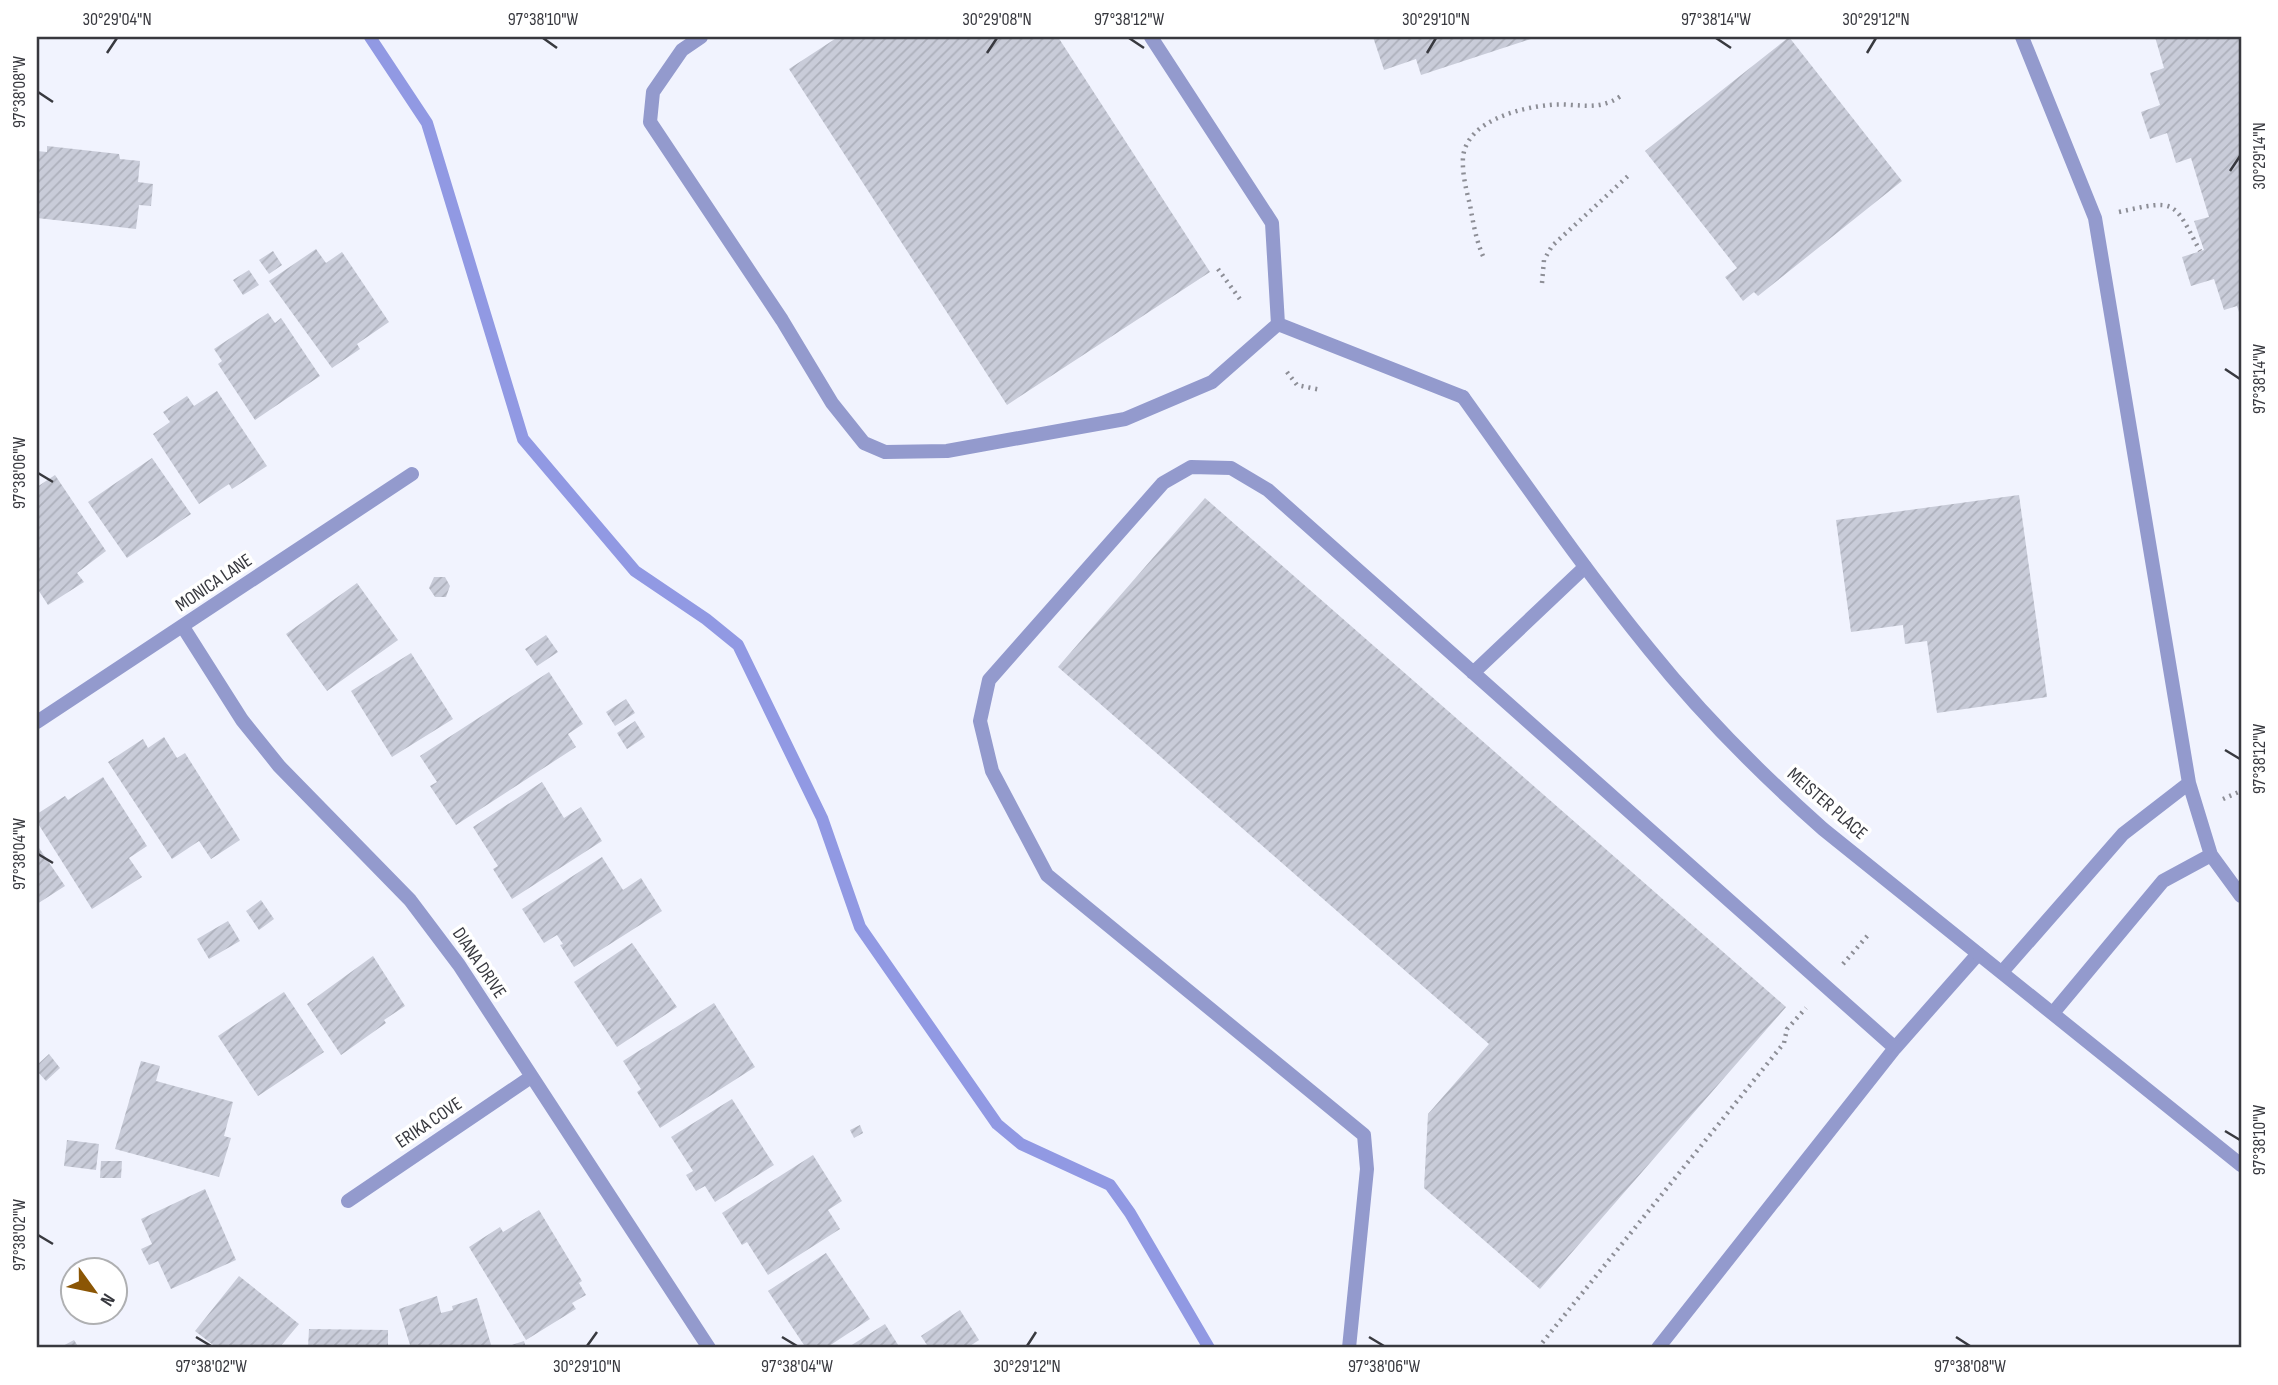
<svg xmlns="http://www.w3.org/2000/svg" width="2278" height="1385" font-family="'Sofia Sans Condensed',sans-serif">
  <defs>
    <pattern id="building-hatch" width="6" height="6" patternUnits="userSpaceOnUse" patternTransform="scale(1.75)"><rect width="6" height="6" fill="#c9ccd9"/><path d="M-1 1l2-2M0 6l6-6M5 7l2-2" fill="none" stroke="#adb0bb"/></pattern>
  </defs>
  <rect width="100%" height="100%" fill="#f1f3fe"/>
  <g fill="none" stroke-linecap="round" stroke-linejoin="round">
    <path stroke="#9199e3" stroke-width="12" d="M 370,37 L 427,123 L 523,439 L 635,571 L 706,619 L 738,645 L 822,818 L 860,927 L 997,1124 L 1021,1144 L 1110,1185 L 1130,1213 L 1209,1348"/>
  </g>
  <path fill="url(#building-hatch)" d="M 838,37 L 1058,37 L 1210,272 L 1007,405 L 789,69 Z
    M 1373,37 L 1537,37 L 1421,75 L 1416,59 L 1384,70 Z
    M 1789,37 L 1902,181 L 1758,296 L 1754,292 L 1743,301 L 1725,277 L 1737,268 L 1645,151 Z
    M 2155,37 L 2241,37 L 2241,318 L 2237,306 L 2224,310 L 2214,279 L 2191,286 L 2182,257 L 2204,250 L 2194,221 L 2209,217 L 2191,158 L 2176,163 L 2167,133 L 2150,139 L 2141,112 L 2160,105 L 2150,73 L 2164,68 Z
    M 47,146 L 119,154 L 120,159 L 140,161 L 138,182 L 153,184 L 151,206 L 139,205 L 136,229 L 37,218 L 37,151 L 47,152 Z
    M 316,249 L 326,263 L 342,252 L 389,322 L 357,344 L 360,349 L 332,368 L 269,281 Z
    M 273,251 L 282,265 L 269,274 L 259,260 Z
    M 249,270 L 259,285 L 243,295 L 233,280 Z
    M 268,313 L 275,323 L 281,318 L 320,376 L 255,420 L 218,364 L 222,361 L 214,349 Z
    M 217,391 L 267,466 L 232,489 L 229,484 L 199,504 L 153,434 L 170,422 L 163,412 L 187,396 L 194,406 Z
    M 152,458 L 191,514 L 127,558 L 88,502 Z
    M 55,475 L 106,551 L 77,573 L 84,582 L 48,605 L 37,588 L 37,487 Z
    M 2019,495 L 2047,697 L 1937,713 L 1927,641 L 1905,644 L 1903,625 L 1851,632 L 1836,520 Z
    M 1205,498 L 1786,1007 L 1540,1289 L 1424,1188 L 1428,1114 L 1489,1044 L 1058,667 Z
    M 434,577 L 445,577 L 450,586 L 446,597 L 435,597 L 429,588 Z
    M 357,583 L 398,640 L 327,691 L 286,634 Z
    M 546,635 L 558,652 L 537,666 L 525,649 Z
    M 411,653 L 453,719 L 392,757 L 351,691 Z
    M 549,672 L 583,724 L 568,734 L 576,747 L 456,825 L 430,786 L 437,782 L 420,756 Z
    M 626,699 L 635,713 L 615,726 L 606,712 Z
    M 635,721 L 645,737 L 627,749 L 617,733 Z
    M 164,737 L 177,758 L 185,753 L 240,840 L 211,859 L 199,841 L 172,859 L 108,762 L 143,739 L 148,748 Z
    M 103,777 L 147,846 L 129,858 L 142,877 L 92,909 L 37,822 L 37,814 L 65,796 L 68,800 Z
    M 542,782 L 564,818 L 581,807 L 602,841 L 512,899 L 493,869 L 498,866 L 473,827 Z
    M 37,845 L 65,886 L 37,904 Z
    M 602,857 L 623,890 L 641,878 L 662,911 L 574,967 L 560,945 L 563,944 L 557,935 L 544,943 L 522,909 Z
    M 261,900 L 274,919 L 259,930 L 246,911 Z
    M 228,921 L 240,941 L 209,959 L 197,939 Z
    M 632,943 L 677,1007 L 617,1047 L 574,982 Z
    M 373,956 L 405,1006 L 384,1020 L 386,1023 L 341,1055 L 307,1004 Z
    M 284,992 L 324,1052 L 258,1096 L 218,1036 Z
    M 714,1003 L 755,1067 L 660,1128 L 637,1092 L 641,1089 L 623,1061 Z
    M 49,1054 L 60,1068 L 46,1081 L 37,1071 L 37,1065 Z
    M 141,1061 L 160,1066 L 156,1081 L 233,1102 L 224,1136 L 231,1138 L 219,1177 L 115,1149 Z
    M 732,1099 L 774,1165 L 715,1202 L 705,1186 L 696,1191 L 686,1175 L 693,1171 L 671,1137 Z
    M 860,1125 L 863,1133 L 854,1138 L 850,1130 Z
    M 67,1140 L 99,1144 L 96,1170 L 64,1166 Z
    M 813,1155 L 842,1201 L 828,1210 L 840,1229 L 768,1275 L 747,1242 L 742,1245 L 722,1213 Z
    M 101,1161 L 122,1161 L 121,1178 L 100,1178 Z
    M 205,1189 L 236,1260 L 171,1289 L 158,1261 L 149,1265 L 141,1249 L 152,1244 L 141,1219 Z
    M 539,1210 L 582,1281 L 579,1283 L 586,1295 L 572,1303 L 576,1309 L 526,1340 L 469,1247 L 500,1227 L 503,1232 Z
    M 826,1253 L 870,1319 L 826,1348 L 806,1348 L 768,1291 Z
    M 239,1276 L 299,1324 L 279,1348 L 217,1348 L 195,1331 Z
    M 437,1296 L 441,1313 L 453,1310 L 452,1306 L 477,1298 L 492,1348 L 411,1348 L 399,1309 Z
    M 960,1310 L 979,1340 L 967,1348 L 929,1348 L 921,1336 Z
    M 885,1324 L 900,1348 L 847,1348 Z
    M 309,1329 L 388,1330 L 388,1348 L 308,1348 Z
    M 74,1340 L 79,1348 L 59,1348 Z
    M 524,1341 L 526,1348 L 503,1348 Z"/>
  <g fill="none" stroke-linecap="round" stroke-linejoin="round">
    <path stroke="#8d8e96" stroke-width="4.5" stroke-dasharray="2 5" stroke-linecap="butt" d="M 2119,212 C 2177,199 2173,200 2200,251
      M 1483,256 C 1476,240 1473,222 1470,205 C 1466,189 1462,173 1463,157 C 1467,121 1519,108 1549,105 C 1576,102 1596,113 1621,96
      M 1218,269 L 1242,302
      M 1542,283 L 1544,260 L 1552,246 L 1628,176
      M 1287,372 L 1297,385 L 1321,390
      M 2223,799 L 2241,791
      M 1843,964 L 1869,934
      M 1538,1348 L 1784,1043 L 1787,1029 L 1806,1008"/>
    <path stroke="#939acd" stroke-width="14" d="M 701,37 L 682,50 L 653,92 L 650,122 L 782,320 L 832,403 L 864,443 L 885,452 L 947,451 L 1125,419 L 1212,382 L 1278,324 L 1463,397
      M 1151,37 L 1272,223 L 1278,324
      M 2022,37 L 2095,218 L 2189,783 L 2211,855 L 2241,896
      M 1473,673 L 1585,567
      M 2002,972 L 2123,834 L 2189,783
      M 2053,1013 L 2163,881 L 2211,855
      M 1349,1348 L 1367,1169 L 1364,1135 L 1047,875 L 992,771 L 980,721 L 989,680 L 1163,483 L 1191,467 L 1231,468 L 1268,490 L 1895,1048
      M 1658,1348 L 1895,1048 L 1978,954"/>
    <path stroke="#939acd" stroke-width="14" d="M 1463,397 C 1524,482 1583,568 1649,649 C 1701,714 1761,774 1823,829 L 2241,1165
      M 183,627 L 242,720 L 279,766 L 410,900 L 459,965 L 709,1348
      M 37,722 L 412,474
      M 348,1201 L 531,1077"/>
  </g>
  <path fill="none" stroke="#38393f" stroke-width="2.5" d="M 543,38 L 557,48M 1129,38 L 1144,48M 1716,38 L 1731,48M 107,53 L 117,38M 987,53 L 997,38M 1427,53 L 1436,38M 1867,53 L 1876,38M 38,92 L 53,102M 2230,171 L 2240,156M 2225,369 L 2240,379M 38,473 L 53,482M 2225,750 L 2240,759M 38,854 L 53,863M 2225,1131 L 2240,1140M 38,1235 L 53,1244M 196,1337 L 211,1346M 782,1337 L 797,1346M 1369,1337 L 1384,1346M 1956,1337 L 1970,1346M 587,1346 L 597,1332M 1027,1346 L 1036,1332"/>
  <g text-anchor="middle" dominant-baseline="central" stroke-width="7" stroke-linejoin="round" paint-order="stroke">
    <g font-size="19" fill="#38393f" stroke="#fff">
      <text transform="translate(214 583) rotate(-34)">MONICA LANE</text>
      <text transform="translate(1827 804) rotate(41)">MEISTER PLACE</text>
      <text transform="translate(479 963) rotate(56)">DIANA DRIVE</text>
      <text transform="translate(429 1123) rotate(-34)">ERIKA COVE</text>
    </g>
  </g>
  <rect width="2278" height="1385" fill="none" stroke="#ffffff" stroke-width="77"/>
  <g transform="translate(94 1291) rotate(123)"><circle r="33" fill="#ffffff" stroke="#afb0b2" stroke-width="2"/>
  <path d="M0-5L12 26L0 18L-12 26Z" fill="#8b5605"/>
  <text y="-10" font-size="19" font-weight="bold" text-anchor="middle" fill="#38393f">N</text>
  </g>
  <rect x="38" y="38" width="2202" height="1308" fill="none" stroke="#38393f" stroke-width="2.5"/>
  <g font-size="18" text-anchor="middle" fill="#38393f">
    <text x="117" y="25">30°29'04"N</text>
    <text x="543" y="25">97°38'10"W</text>
    <text x="997" y="25">30°29'08"N</text>
    <text x="1129" y="25">97°38'12"W</text>
    <text x="1436" y="25">30°29'10"N</text>
    <text x="1716" y="25">97°38'14"W</text>
    <text x="1876" y="25">30°29'12"N</text>
    <text transform="translate(19 92) rotate(-90)" y="6">97°38'08"W</text>
    <text transform="translate(2259 156) rotate(-90)" y="6">30°29'14"N</text>
    <text transform="translate(2259 379) rotate(-90)" y="6">97°38'14"W</text>
    <text transform="translate(19 473) rotate(-90)" y="6">97°38'06"W</text>
    <text transform="translate(2259 759) rotate(-90)" y="6">97°38'12"W</text>
    <text transform="translate(19 854) rotate(-90)" y="6">97°38'04"W</text>
    <text transform="translate(2259 1140) rotate(-90)" y="6">97°38'10"W</text>
    <text transform="translate(19 1235) rotate(-90)" y="6">97°38'02"W</text>
    <text x="211" y="1372">97°38'02"W</text>
    <text x="587" y="1372">30°29'10"N</text>
    <text x="797" y="1372">97°38'04"W</text>
    <text x="1027" y="1372">30°29'12"N</text>
    <text x="1384" y="1372">97°38'06"W</text>
    <text x="1970" y="1372">97°38'08"W</text>
  </g>
</svg>
